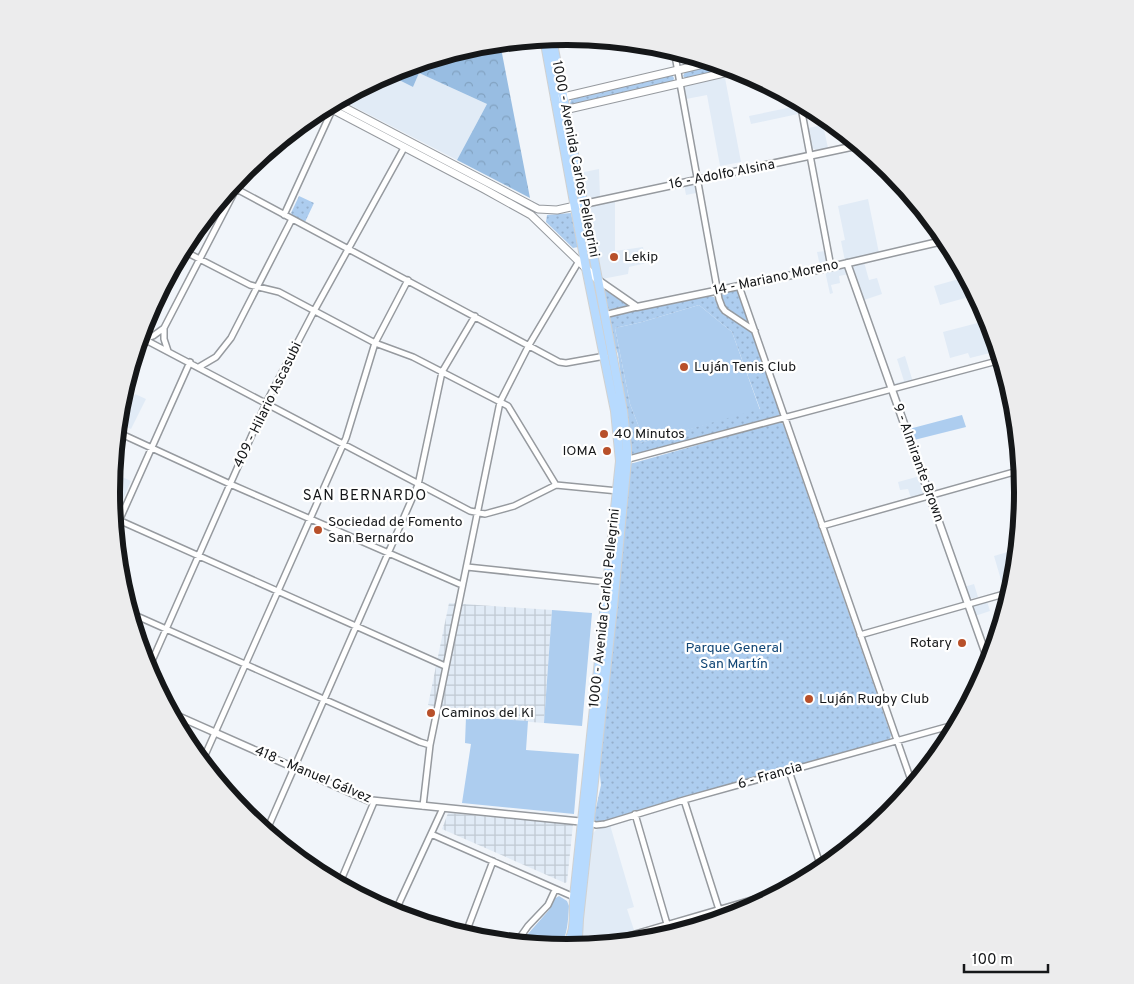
<svg xmlns="http://www.w3.org/2000/svg" width="1134" height="984" font-family="Overpass,sans-serif">
  <defs>
    <pattern id="industrial-grid" width="8" height="8" patternUnits="userSpaceOnUse" patternTransform="scale(1.25)"><rect width="8" height="8" fill="#e1ebf6"/><path d="M0 4h8M4 0v8" fill="none" stroke="#c0c9d2"/></pattern>
    <pattern id="forest-crowns" width="20" height="18" patternUnits="userSpaceOnUse" patternTransform="scale(1.25)"><rect width="20" height="18" fill="#98bde2"/><path d="M2 6a3 3 0 1 1 6 0M12 15a3 3 0 1 1 6 0" fill="none" stroke="#82a2c1"/></pattern>
    <pattern id="park-dots" width="8" height="8" patternUnits="userSpaceOnUse" patternTransform="scale(1.25)"><rect width="8" height="8" fill="#adcdef"/><path d="M2 2h.1M6 6h.1" fill="none" stroke="#94afcc" stroke-width="1.8" stroke-linecap="round"/></pattern>
  </defs>
  <rect width="100%" height="100%" fill="#f1f5fa"/>
  <path fill="#e1ebf6" d="M 419,73 L 487,104 L 457,160 L 341,100 L 342,98 L 387,74 L 413,87 Z
    M 725,78 L 741,162 L 720,166 L 707,95 L 686,99 L 684,89 L 686,86 L 689,84 Z
    M 797,106 L 798,114 L 751,124 L 749,116 Z
    M 823,125 L 828,148 L 816,150 L 812,148 L 808,128 Z
    M 599,169 L 600,197 L 587,199 L 585,197 L 579,173 Z
    M 692,183 L 695,185 L 696,193 L 686,195 L 684,184 Z
    M 615,199 L 615,251 L 643,247 L 646,263 L 629,267 L 628,274 L 602,279 L 587,207 Z
    M 868,199 L 879,253 L 845,261 L 841,241 L 845,240 L 838,206 Z
    M 825,251 L 828,261 L 825,265 L 820,266 L 817,252 Z
    M 864,262 L 869,280 L 877,278 L 882,294 L 864,300 L 853,269 L 854,266 Z
    M 842,266 L 847,269 L 849,274 L 839,276 L 840,283 L 831,285 L 833,293 L 830,294 L 825,271 Z
    M 966,277 L 976,295 L 940,305 L 934,286 Z
    M 989,320 L 998,351 L 970,358 L 968,353 L 950,358 L 943,332 Z
    M 905,356 L 913,382 L 896,386 L 893,384 L 904,381 L 897,359 Z
    M 135,394 L 146,399 L 131,429 L 120,424 Z
    M 113,473 L 131,481 L 120,506 L 112,503 L 111,492 Z
    M 920,476 L 925,492 L 924,495 L 911,498 L 908,489 L 900,490 L 898,482 Z
    M 1011,551 L 1016,565 L 1014,581 L 1012,588 L 1004,590 L 994,556 Z
    M 974,584 L 978,597 L 969,599 L 964,587 Z
    M 987,601 L 990,611 L 975,616 L 973,606 Z
    M 610,825 L 634,907 L 627,909 L 634,930 L 615,936 L 609,944 L 582,946 L 580,942 L 592,834 L 597,829 Z"/>
  <path fill="url(#industrial-grid)" d="M 449,603 L 552,610 L 544,723 L 466,717 L 466,712 L 428,705 Z
    M 448,813 L 573,824 L 567,882 L 565,883 L 442,829 Z"/>
  <path fill="#adcdef" d="M 699,305 L 732,332 L 760,410 L 640,443 L 639,427 L 630,404 L 615,328 L 642,322 Z
    M 962,415 L 966,427 L 914,440 L 909,429 Z
    M 552,610 L 592,613 L 582,726 L 544,723 Z
    M 466,717 L 528,721 L 526,750 L 579,754 L 574,814 L 462,803 L 471,744 L 465,743 Z
    M 559,896 L 567,901 L 569,906 C 568,919 568,937 559,947 L 520,943 L 549,910 L 554,899 Z"/>
  <path fill="url(#forest-crowns)" d="M 500,43 L 530,198 L 457,160 L 487,104 L 419,73 L 413,87 L 387,74 L 478,45 Z"/>
  <path fill="url(#park-dots)" fill-rule="evenodd" d="M 715,63 L 732,68 L 686,79 L 683,76 L 686,70 Z
    M 671,74 L 674,78 L 673,82 L 571,105 L 570,103 L 572,98 Z
    M 299,196 L 314,203 L 305,222 L 293,216 L 291,213 Z
    M 571,213 L 578,247 L 573,248 L 546,222 L 547,215 Z
    M 603,289 L 629,306 L 606,310 Z
    M 736,290 L 739,293 L 749,324 L 725,308 L 720,295 Z
    M 710,296 L 714,297 L 719,309 L 723,314 L 750,331 L 754,335 L 781,412 L 781,415 L 632,456 L 631,456 L 618,354 L 609,331 L 608,318 L 616,313 ZM 699,305 L 732,332 L 760,409 L 640,443 L 639,427 L 630,404 L 615,328 L 642,322 Z
    M 779,422 L 783,424 L 891,735 L 890,739 L 600,823 L 593,822 L 601,785 L 599,766 L 630,464 Z
    M 762,902 L 741,913 L 728,917 L 728,912 Z
    M 712,914 L 718,920 L 656,939 L 617,943 L 621,940 Z"/>
  <g fill="none" stroke-linecap="round" stroke-linejoin="round">
    <defs>
      <path id="minor" d="M 674,50 L 719,299 L 722,307 L 725,311 L 755,331
        M 800,102 L 831,267
        M 231,186 L 559,362 L 566,363 L 605,356
        M 284,215 L 333,108
        M 182,250 L 250,285 L 279,292 L 375,343 L 413,357 L 508,406 L 556,485
        M 739,286 L 913,786
        M 604,315 L 637,307
        M 164,329 L 164,339 L 168,351
        M 140,337 L 470,511 L 485,514 L 514,506 L 556,485 L 618,491
        M 144,339 L 153,336 L 164,328 L 236,189
        M 199,367 L 216,357 L 231,338 L 292,219
        M 117,432 L 230,484 L 462,585
        M 625,460 L 1001,360
        M 114,518 L 445,666
        M 822,526 L 1021,470
        M 115,530 L 190,362
        M 467,567 L 607,582
        M 130,613 L 420,742 L 430,745
        M 860,635 L 1011,592
        M 148,670 L 266,403 L 314,311 L 404,148
        M 202,762 L 346,438 L 375,343 L 408,280
        M 789,771 L 822,870
        M 684,800 L 722,919
        M 423,806 L 430,745 L 500,402 L 529,345 L 579,261
        M 635,814 L 667,924
        M 590,823 L 596,825 L 605,824 L 684,800 L 957,724
        M 266,832 L 418,485 L 442,372 L 475,316
        M 431,834 L 574,897
        M 339,885 L 374,802
        M 349,890 L 462,934
        M 394,914 L 443,808
        M 465,935 L 493,861
        M 615,942 L 618,939 L 783,891
        M 516,943 L 528,926 L 548,905 L 555,890"/>
      <path id="tertiary" d="M 584,204 L 860,145
        M 847,263 L 989,663
        M 598,280 L 637,307 L 831,267 L 947,240
        M 171,713 L 367,800 L 585,822"/>
      <path id="secondary" d="M 555,99 L 712,62
        M 334,102 L 538,209 L 557,210 L 584,204
        M 326,106 L 484,189 L 531,215 L 598,280
        M 560,111 L 737,70"/>
      <path id="primary" d="M 544,38 L 586,268 L 615,411 L 620,461 L 574,897 C 573,914 577,936 563,947
        M 552,38 L 623,411 L 627,448 L 627,460 L 613,607 L 579,919 L 578,938 L 580,946
        M 614,943 L 615,942"/>
    </defs>
    <use href="#minor" stroke="#969a9f" stroke-width="8"/>
    <use href="#tertiary" stroke="#969a9f" stroke-width="9"/>
    <use href="#secondary" stroke="#969a9f" stroke-width="9"/>
    <use href="#primary" stroke="#d0d1d1" stroke-width="10"/>
    <use href="#minor" stroke="#fff" stroke-width="5"/>
    <use href="#tertiary" stroke="#fff" stroke-width="6"/>
    <use href="#secondary" stroke="#fff" stroke-width="7"/>
    <use href="#primary" stroke="#b7dafe" stroke-width="8"/>
  </g>
  <g fill="#b8502a" stroke="#fff" stroke-width="2">
    <circle cx="614" cy="257" r="5"/>
    <circle cx="684" cy="367" r="5"/>
    <circle cx="604" cy="434" r="5"/>
    <circle cx="607" cy="451" r="5"/>
    <circle cx="318" cy="530" r="5"/>
    <circle cx="962" cy="643" r="5"/>
    <circle cx="809" cy="699" r="5"/>
    <circle cx="431" cy="713" r="5"/>
  </g>
  <g text-anchor="middle" dominant-baseline="central" stroke-width="4.5" stroke-linejoin="round" paint-order="stroke">
    <g font-size="14" fill="#151719" stroke="#fff">
      <text transform="translate(575 159) rotate(79)">1000 - Avenida Carlos Pellegrini</text>
      <text transform="translate(722 175) rotate(-11)">16 - Adolfo Alsina</text>
      <text transform="translate(776 278) rotate(-12)">14 - Mariano Moreno</text>
      <text transform="translate(268 405) rotate(-64)">409 - Hilario Ascasubi</text>
      <text transform="translate(918 463) rotate(70)">9 - Almirante Brown</text>
      <text transform="translate(605 608) rotate(-84)">1000 - Avenida Carlos Pellegrini</text>
      <text transform="translate(313 775) rotate(23)">418 - Manuel Gálvez</text>
      <text transform="translate(770 776) rotate(-16)">6 - Francia</text>
    </g>
    <g font-size="14" fill="#151719" stroke="#fff" text-anchor="start">
      <text x="624" y="257">Lekip</text>
      <text x="694" y="367">Luján Tenis Club</text>
      <text x="614" y="434">40 Minutos</text>
      <text x="597" y="451" text-anchor="end">IOMA</text>
      <text x="328" y="522">Sociedad de Fomento<tspan x="328" dy="16">San Bernardo</tspan></text>
      <text x="952" y="643" text-anchor="end">Rotary</text>
      <text x="819" y="699">Luján Rugby Club</text>
      <text x="441" y="713">Caminos del Ki</text>
    </g>
    <g font-size="14" fill="#114675" stroke="#fff">
      <text x="734" y="648">Parque General<tspan x="734" dy="16">San Martín</tspan></text>
    </g>
    <g font-size="15" letter-spacing="1" fill="#151719" stroke="#fff">
      <text x="365" y="496">SAN BERNARDO</text>
    </g>
  </g>
  <path d="M0 0H1134V984H0ZM120 492a447 447 0 1 1 894 0a447 447 0 1 1-894 0Z" fill="#ececed" fill-rule="evenodd"/>
  <path fill="none" stroke="#151719" stroke-width="6" d="M120 492a447 447 0 1 1 894 0a447 447 0 1 1-894 0Z"/>
  <path d="M964 964v8h84v-8" fill="none" stroke="#151719" stroke-width="2.5"/>
  <text x="972" y="964" font-size="15" fill="#151719" stroke="#ffffff" stroke-width="4" paint-order="stroke">100 m</text>
</svg>
